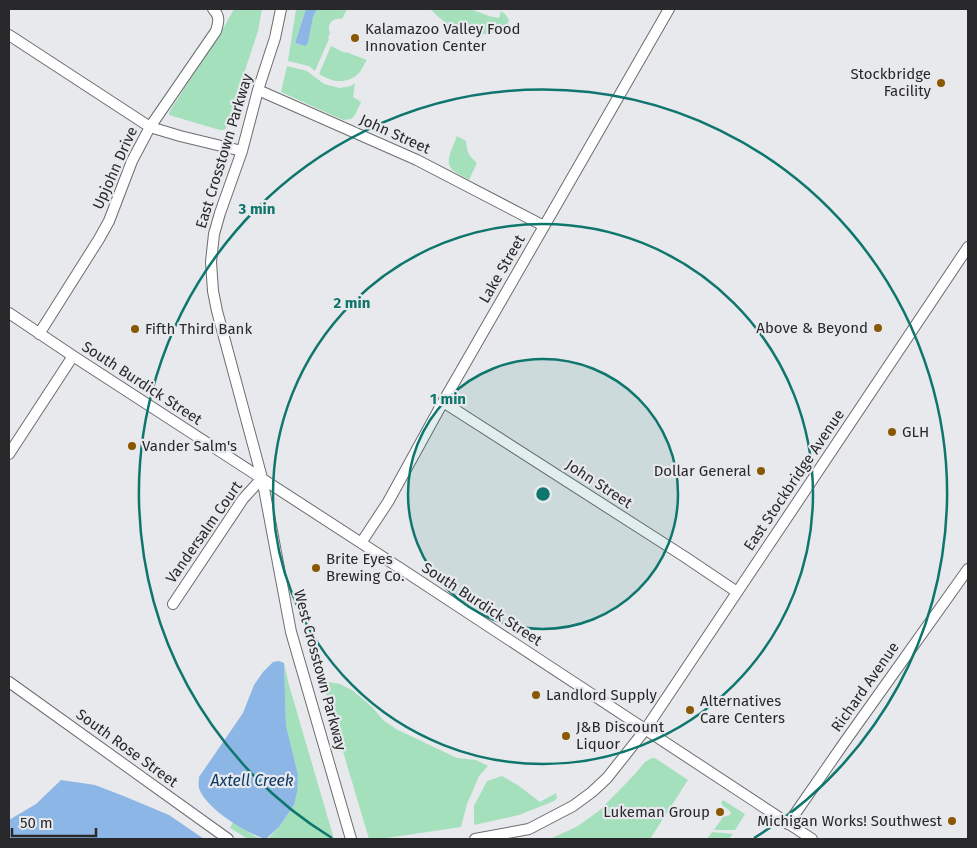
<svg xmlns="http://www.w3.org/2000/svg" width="977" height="848" font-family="'Fira Sans',sans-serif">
  <rect width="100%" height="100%" fill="#e7e9ec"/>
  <path fill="#a5e0bd" d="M 234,9 L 262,9 L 258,31 L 226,128 L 224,130 L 220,130 L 169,115 L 169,113 L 171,109 L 220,34 Z
    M 296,9 L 306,9 L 295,43 L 305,46 L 308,43 L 313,17 L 317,9 L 347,9 L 342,19 C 333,17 326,24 330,33 L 328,38 L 329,39 L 315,71 L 309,66 L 288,61 Z
    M 431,9 L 470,9 L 489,16 L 499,18 L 501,11 L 505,14 L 509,20 L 507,26 C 504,28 500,31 497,32 C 474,39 445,27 431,9 Z
    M 331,46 L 345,53 L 346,52 L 367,60 C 364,64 362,70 359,73 C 347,85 331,82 319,74 Z
    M 287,66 L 307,71 L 324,84 L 340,88 L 351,86 L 355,83 L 353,97 L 361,102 L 355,115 L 351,119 L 343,120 L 281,92 Z
    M 457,136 L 466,141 C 467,152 468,155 477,163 L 469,180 C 454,171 444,170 451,151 C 453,146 455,141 457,136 Z
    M 284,663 L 289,685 L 334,839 L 268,839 L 279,827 L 294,805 L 298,775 L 286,725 Z
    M 328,682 L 340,684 L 352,690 L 372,707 L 383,720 L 396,729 L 457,758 L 476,760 L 488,766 L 479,776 L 467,804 L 461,827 L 380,839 L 369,839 L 323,684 Z
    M 652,758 L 655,758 L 688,780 L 650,839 L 550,839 L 578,826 L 600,810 L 634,775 L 645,762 Z
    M 502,776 L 519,786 L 540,802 L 556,793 L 557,798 L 554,801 L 519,815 L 474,825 L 474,806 L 487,781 Z
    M 723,800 L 745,814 L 735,830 L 714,830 L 723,817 L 730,815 L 731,813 C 729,808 725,809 721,803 Z
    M 233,822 L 256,837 L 266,839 L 248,839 L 230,828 Z
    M 712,832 L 733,834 L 729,839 L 707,839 Z"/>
  <path fill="#8cb6e6" d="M 306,9 L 317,9 L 313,17 L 308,43 L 305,46 L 295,43 Z
    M 279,661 L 284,663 L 286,725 L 298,775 L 297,792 L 294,805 L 279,827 L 266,839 C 247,834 205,808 199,788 C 198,785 199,780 199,777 L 243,713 L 254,685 L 263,672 L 273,662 Z
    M 61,780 L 95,785 L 126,797 L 169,815 L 204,839 L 9,839 L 9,820 L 36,804 Z"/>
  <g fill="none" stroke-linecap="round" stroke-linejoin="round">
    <defs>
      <path id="minor" d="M 281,9 L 275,38 L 258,90 L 242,151 L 220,213 L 214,234 L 211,262 L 213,291 L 217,311 L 262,478 L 291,632 L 351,839
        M 9,35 L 150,127 L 180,136 L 242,151
        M 258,90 L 417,160 L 544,226
        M 9,313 L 73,356 L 406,572 L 812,839
        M 39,334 L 99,239 L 109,221 L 132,161 L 150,127 L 216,31 C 219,21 220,16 213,9
        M 443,402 L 685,557 L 737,592
        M 9,454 L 73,356
        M 361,543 L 388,502 L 443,402 L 669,9
        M 173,604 L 243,499 L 262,478
        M 9,682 L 228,839
        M 788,824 L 844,743 L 968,569
        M 475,839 L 529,829 L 573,806 L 592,792 L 607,778 L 645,730 L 968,247"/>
    </defs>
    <use href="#minor" stroke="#6b6d6f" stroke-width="12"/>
    <use href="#minor" stroke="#fff" stroke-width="10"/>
  </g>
  <circle cx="543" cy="494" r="135" fill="#0f766e" fill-opacity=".12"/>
  <g fill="none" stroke="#0f766e" stroke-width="2.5">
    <circle cx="543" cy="494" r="135"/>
    <circle cx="543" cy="494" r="270"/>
    <path d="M332 838A404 404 0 1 1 754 838"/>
  </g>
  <g fill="#8a5702" stroke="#e7e9ec" stroke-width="2">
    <circle cx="355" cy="38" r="5"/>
    <circle cx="941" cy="83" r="5"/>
    <circle cx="878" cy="328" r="5"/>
    <circle cx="135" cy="329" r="5"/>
    <circle cx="892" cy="432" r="5"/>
    <circle cx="132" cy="446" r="5"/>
    <circle cx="761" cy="471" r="5"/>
    <circle cx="316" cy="568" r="5"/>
    <circle cx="536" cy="695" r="5"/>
    <circle cx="690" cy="710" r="5"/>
    <circle cx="566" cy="736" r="5"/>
    <circle cx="720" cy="812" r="5"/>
    <circle cx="952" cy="821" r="5"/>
  </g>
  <g text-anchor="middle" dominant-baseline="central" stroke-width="4.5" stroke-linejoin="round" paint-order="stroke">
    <g font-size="15" fill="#29292b" stroke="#e7e9ec" text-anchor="start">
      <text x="365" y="29">Kalamazoo Valley Food<tspan x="365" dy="17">Innovation Center</tspan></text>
      <text x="931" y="74" text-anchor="end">Stockbridge<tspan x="931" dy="17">Facility</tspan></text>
      <text x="868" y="328" text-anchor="end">Above &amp; Beyond</text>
      <text x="145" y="329">Fifth Third Bank</text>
      <text x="902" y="432">GLH</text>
      <text x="142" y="446">Vander Salm's</text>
      <text x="751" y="471" text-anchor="end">Dollar General</text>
      <text x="326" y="559">Brite Eyes<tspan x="326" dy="17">Brewing Co.</tspan></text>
      <text x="546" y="695">Landlord Supply</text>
      <text x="700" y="701">Alternatives<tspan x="700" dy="17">Care Centers</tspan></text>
      <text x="576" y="727">J&amp;B Discount<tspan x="576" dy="17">Liquor</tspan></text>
      <text x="710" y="812" text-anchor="end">Lukeman Group</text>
      <text x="942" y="821" text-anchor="end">Michigan Works! Southwest</text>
    </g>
    <g font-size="15" fill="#29292b" stroke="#e7e9ec">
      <text transform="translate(395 134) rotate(24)">John Street</text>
      <text transform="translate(224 151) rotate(-73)">East Crosstown Parkway</text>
      <text transform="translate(115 168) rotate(-66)">Upjohn Drive</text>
      <text transform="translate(502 269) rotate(-60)">Lake Street</text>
      <text transform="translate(142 383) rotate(33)">South Burdick Street</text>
      <text transform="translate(794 480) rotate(-56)">East Stockbridge Avenue</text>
      <text transform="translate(599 484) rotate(33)">John Street</text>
      <text transform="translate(204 532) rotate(-55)">Vandersalm Court</text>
      <text transform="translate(482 604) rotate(33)">South Burdick Street</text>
      <text transform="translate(320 670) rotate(75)">West Crosstown Parkway</text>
      <text transform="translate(865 687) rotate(-55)">Richard Avenue</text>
      <text transform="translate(127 748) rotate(36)">South Rose Street</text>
    </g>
    <g font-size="16" font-style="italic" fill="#0e3a66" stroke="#e7e9ec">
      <text x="252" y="780">Axtell Creek</text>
    </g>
  </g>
  <circle cx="543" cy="494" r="8" fill="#0f766e" stroke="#e7e9ec" stroke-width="2.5"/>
  <g font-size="15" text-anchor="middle" font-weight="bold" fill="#0f766e" stroke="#e7e9ec" stroke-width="4.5" stroke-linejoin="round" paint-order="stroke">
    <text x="257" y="214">3 min</text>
    <text x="352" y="308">2 min</text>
    <text x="448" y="404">1 min</text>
  </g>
  <rect width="977" height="848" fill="none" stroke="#29292b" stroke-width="20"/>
  <path d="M12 828v8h84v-8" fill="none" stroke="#29292b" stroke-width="2.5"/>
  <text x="20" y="828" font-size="15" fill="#29292b" stroke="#e7e9ec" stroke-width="4" paint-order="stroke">50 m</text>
</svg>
